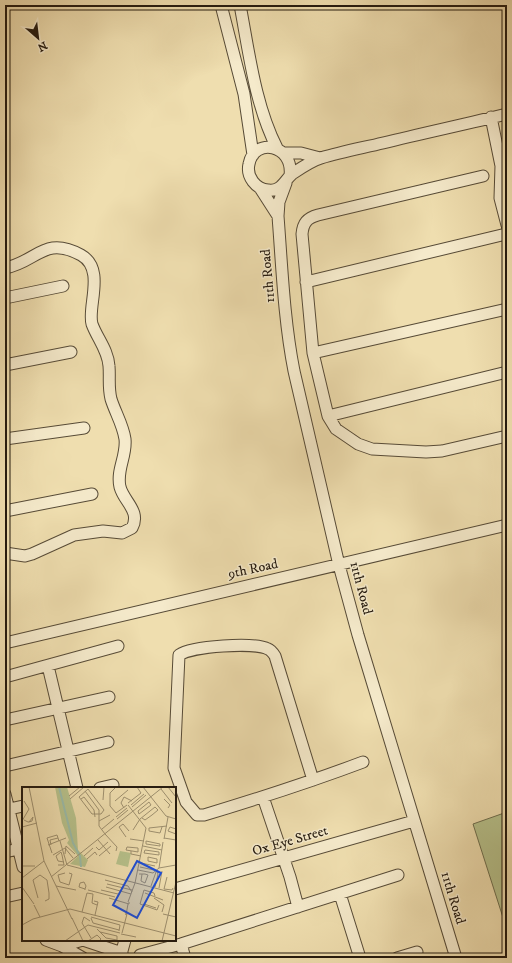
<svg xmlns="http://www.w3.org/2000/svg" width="512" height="963" font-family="'IM FELL DW Pica',serif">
  <rect width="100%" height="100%" fill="#efdeaf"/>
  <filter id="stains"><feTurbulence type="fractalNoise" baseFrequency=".005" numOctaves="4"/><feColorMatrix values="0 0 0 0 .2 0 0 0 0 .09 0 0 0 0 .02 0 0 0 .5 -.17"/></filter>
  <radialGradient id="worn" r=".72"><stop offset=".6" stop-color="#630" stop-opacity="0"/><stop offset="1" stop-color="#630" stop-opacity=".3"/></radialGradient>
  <path fill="#b7c28c" stroke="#6e6e4e" d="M 507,812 L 507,930 L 473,824 Z"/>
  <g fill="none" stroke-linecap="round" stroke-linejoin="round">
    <defs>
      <path id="street" d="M 221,5 L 244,94 L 253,155
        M 240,5 C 249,52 255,105 277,148
        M 491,117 L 501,166 L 500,198 L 507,225
        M 284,153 L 301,153 L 320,158
        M 290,176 C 294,144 254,137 249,164 C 246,177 256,189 268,190 C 281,192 284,181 292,174 C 301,168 311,161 321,158 C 341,152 362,148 383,143 C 424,133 466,124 507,114
        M 483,176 L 318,215 C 307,218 303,223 302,234 L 313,353 L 328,416 L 336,429 L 358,444 L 372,449 L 426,452 L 442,451 L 507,436
        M 286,183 L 279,202 L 278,216 C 282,268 284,320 294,371 L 339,565 L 358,635 L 456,958
        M 260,188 L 278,216
        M 5,268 C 37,262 44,235 81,255 C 106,269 87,307 92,324 C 97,338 108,350 109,366 C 110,377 108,387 111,399 C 115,412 123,425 125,439 C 127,456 116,470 120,487 C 124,502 141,511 132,528 L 122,533 L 103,531 L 74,535 L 32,554 L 25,556 L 5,553
        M 306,282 L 506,234
        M 5,298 L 63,286
        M 313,353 L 507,309
        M 5,365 L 71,352
        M 328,416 L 507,372
        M 5,439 L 84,428
        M 5,511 L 92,494
        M 5,643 L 507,525
        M 48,666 L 77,788
        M 5,677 L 118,646
        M 5,720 L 109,697
        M 5,766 L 108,742
        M 313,780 L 275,656 C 273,653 271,650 268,649 C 254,642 192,646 179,655 L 174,768 L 186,802 L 197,815 L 204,815 C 257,799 310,782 363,762
        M 100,788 L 113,785
        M 5,794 L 23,867
        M 263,797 L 290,877 L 298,907
        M 5,810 L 23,806
        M 5,852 L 23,848
        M 175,889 L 414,821
        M 340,894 L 360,958
        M 5,897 L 23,893
        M 46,940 L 62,946 L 83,958
        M 181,944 L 185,958
        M 62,946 L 83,940 L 122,953
        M 140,955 L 181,944 L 398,875
        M 120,958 L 125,940
        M 397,958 L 417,952"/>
    </defs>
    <use href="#street" stroke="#574b37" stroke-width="13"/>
    <use href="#street" stroke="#f5eacb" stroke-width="11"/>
  </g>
  <g text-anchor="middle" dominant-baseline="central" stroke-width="3" stroke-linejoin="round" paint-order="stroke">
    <g font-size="14" fill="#241a0f" stroke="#f5eacb">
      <text transform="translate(268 276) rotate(-95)">11th Road</text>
      <text transform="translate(253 569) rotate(-12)">9th Road</text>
      <text transform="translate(361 588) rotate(75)">11th Road</text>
      <text transform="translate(290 841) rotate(-16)">Ox Eye Street</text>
      <text transform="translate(453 898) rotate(73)">11th Road</text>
    </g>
  </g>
  <g transform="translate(22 787)">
    <rect width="154" height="154" fill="#efdeaf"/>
    <path d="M 33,0 L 45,0 L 54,31 L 56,63 L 66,73 L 63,80 L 48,77 L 56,69 L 45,56 L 47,53 L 40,36 ZM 98,64 L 109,66 L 106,80 L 94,77 Z" fill="#b7c28c"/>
    <path fill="none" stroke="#9abcaa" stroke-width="2" d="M 37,0 L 51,56 L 58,69 L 59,80"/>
    <path fill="none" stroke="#9e906f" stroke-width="1" d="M 7,0 L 22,74 L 50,132M 94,0 L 88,6 L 88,19 L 94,26 L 105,18M 121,0 L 144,29 L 154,32M 146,0 L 154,10M 66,2 L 82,23 L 79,27 L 70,27 L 57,10 ZM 139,2 L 150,16M 63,4 L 77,23 L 77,39 L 83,47M 47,9 L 58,0M 48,12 L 62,0M 59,12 L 62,10 L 72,23 L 73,30M 142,12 L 148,18 L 146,21M 81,13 L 82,0M 93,14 L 106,3M 127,15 L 129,18 L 117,27 L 116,24 ZM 106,16 L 119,6 L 115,0M 106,18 L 124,41 L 113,96 L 106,115M 109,18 L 122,7M 110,20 L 124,8M 102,21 L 99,16 L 102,10 L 110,14M 94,30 L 105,21M 120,31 L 123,33 L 130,28 L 136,23 L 133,20M 95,32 L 106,23M 2,33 L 6,35 L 7,35 L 10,34 L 11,30 L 7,35M 0,34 L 7,22 L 2,14M 77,34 L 88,28M 0,40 L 15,36M 127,41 L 127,44 L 138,46 L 140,40M 127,41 L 145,39M 80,42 L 92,32M 154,42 L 148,40 L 146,44 L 154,47M 111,43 L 118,32 L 133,20M 83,47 L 95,60 L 94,64M 104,50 L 97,40 L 101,37 L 107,44M 142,51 L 154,53M 108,52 L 122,54M 142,52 L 146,30M 76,53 L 88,67M 38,54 L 45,78 L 152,106M 124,54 L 138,57 L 138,59 L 124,57 ZM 26,58 L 44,51M 29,58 L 28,53 L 36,51M 121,59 L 140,63M 74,60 L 77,63 L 86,55M 105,60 L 116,61 L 116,65 L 104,63 ZM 123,63 L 137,65 L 137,68 L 122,66 ZM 109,64 L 109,67 L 119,69M 30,66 L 25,51 L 35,48 L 37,54M 43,67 L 44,59 L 53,67M 31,68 L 43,61 L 51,71M 40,68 L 39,65 L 34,69 L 36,74 L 42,75M 62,69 L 71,61M 77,69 L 89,59M 65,72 L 73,65 L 75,68M 119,76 L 133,79M 135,76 L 126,74 L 126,70 L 135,72 L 135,76M 36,78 L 42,78 L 40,68M 0,79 L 13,79M 118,80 L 132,83M 137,81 L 141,55M 116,83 L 131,86 L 137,81 L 154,78M 43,86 L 36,88 L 38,95 L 47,98 L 50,87 L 47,86M 117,87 L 123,87 L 126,88 L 123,96 L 119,94 L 120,87M 29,90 L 141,0M 145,90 L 142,102 L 150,103 L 151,101M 0,91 L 22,74M 83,93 L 106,99 L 110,105M 85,97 L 110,103M 34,99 L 54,103M 129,99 L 134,85M 0,100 L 12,117M 84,100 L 109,107M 133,100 L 136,87 L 134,83M 137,101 L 140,84M 63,103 L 63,102 L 64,99 L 62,95 L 58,96 L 57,100 L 63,102M 66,103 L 93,110M 79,103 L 96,107M 123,106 L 141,113M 133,109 L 132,106 L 122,103 L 118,117 L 135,123 L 137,118M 16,111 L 11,93 L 18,88 L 25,93 L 27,106 L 27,112 L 23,114M 87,111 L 107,117 L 107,115M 132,111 L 142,118 L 140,125M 72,114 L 76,115 L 73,128M 122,117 L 134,121M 12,118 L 18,130M 60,125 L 65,106 L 71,107 L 70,116 L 75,118M 104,125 L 104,128 L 106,117M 141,127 L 154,130M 69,130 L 98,138 L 97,144M 50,131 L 61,154M 69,131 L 71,136 L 97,143M 68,134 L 62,130 L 60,136 L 69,151M 0,138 L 11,132 L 48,122 L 154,149M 75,142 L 84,151 L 95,153 L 95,149 L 78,145M 100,146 L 105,127M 99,147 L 114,150M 43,154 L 66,138 L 98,146M 66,154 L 75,148 L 79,152 L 77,154M 140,154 L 154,95"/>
    <path fill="#1d4ed8" fill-opacity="0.15" stroke="#1d4ed8" stroke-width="2" d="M 115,74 L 139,86 L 115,131 L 91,118 Z"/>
    <rect width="154" height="154" fill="none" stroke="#241a0f" stroke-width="2"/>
  </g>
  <rect width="512" height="963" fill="none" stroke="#efdeaf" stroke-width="20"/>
  <rect x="6" y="6" width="500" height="951" fill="none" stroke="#241a0f" stroke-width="2"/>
  <rect x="10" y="10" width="492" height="943" fill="none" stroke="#241a0f"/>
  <g transform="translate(38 38) rotate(152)" stroke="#f5eacb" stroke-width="3" paint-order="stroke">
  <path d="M0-3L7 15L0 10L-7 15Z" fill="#241a0f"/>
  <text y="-6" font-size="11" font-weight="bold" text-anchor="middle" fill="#241a0f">N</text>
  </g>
  <rect width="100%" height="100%" filter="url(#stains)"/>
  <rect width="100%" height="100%" fill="url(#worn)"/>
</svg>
